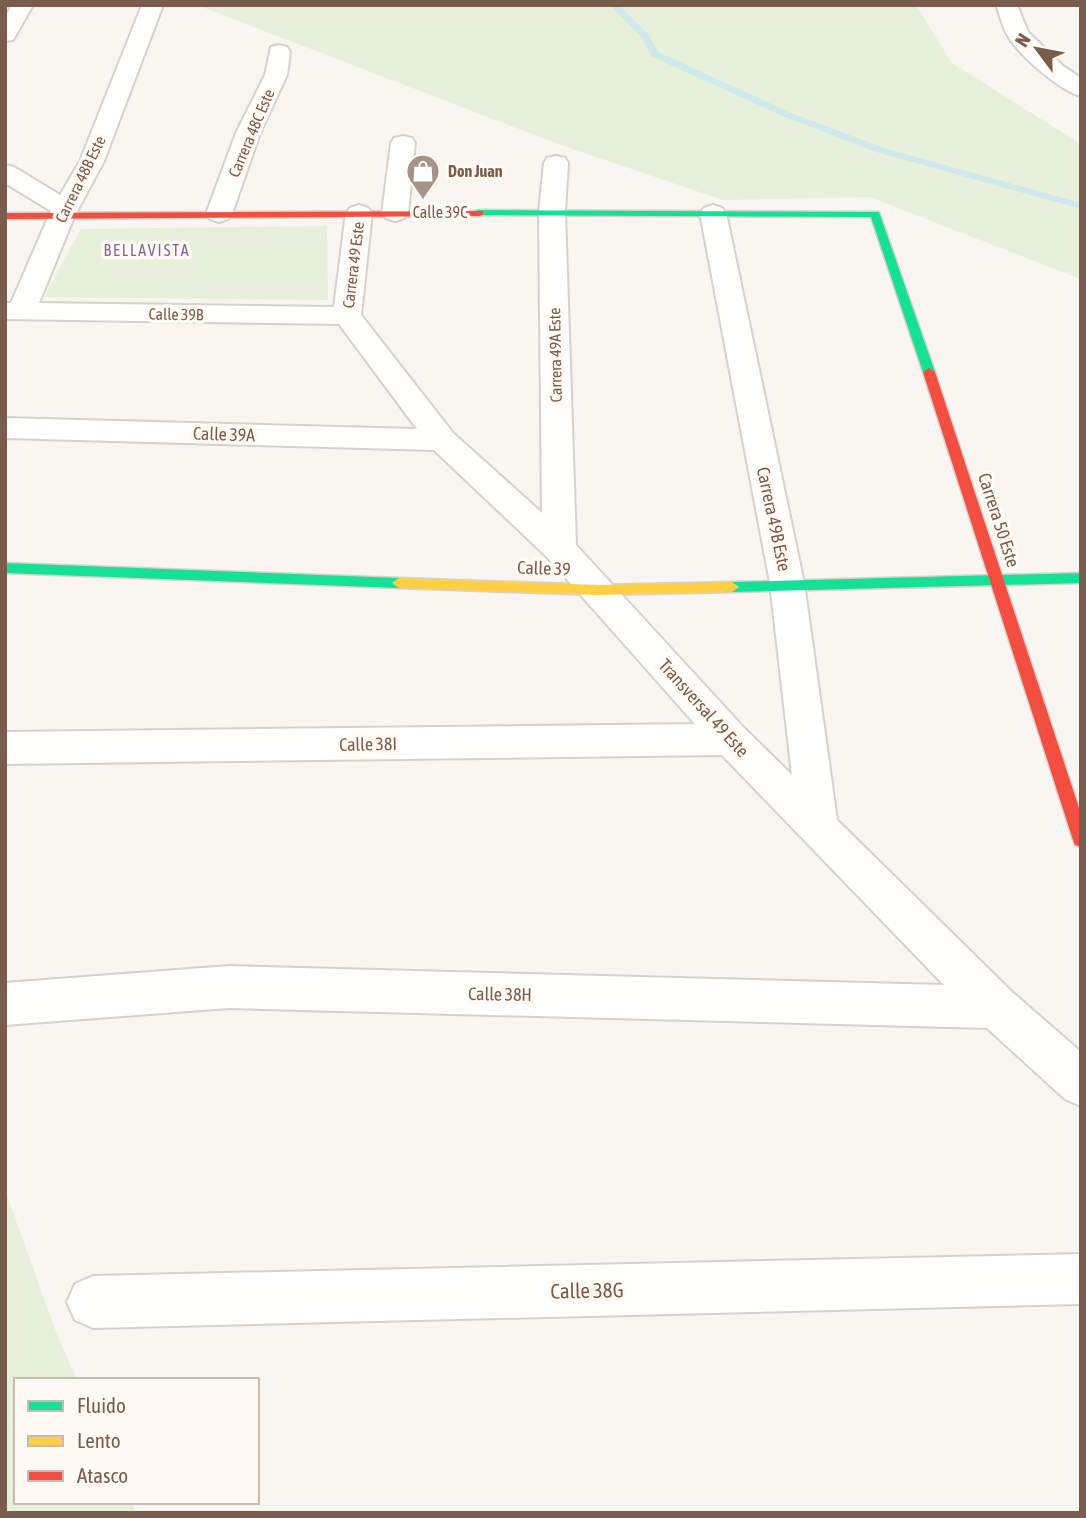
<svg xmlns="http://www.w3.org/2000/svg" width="1086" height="1518" font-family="'Asap Condensed',sans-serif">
  <rect width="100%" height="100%" fill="#f9f5f0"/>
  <path fill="#e7f0db" d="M 197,5 L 916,5 L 952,63 L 1081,144 L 1081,283 L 1078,278 L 870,197 L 723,200 L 558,144 Z
    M 327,226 L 328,300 L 44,297 L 81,229 Z
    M 5,1190 L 56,1332 L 77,1380 L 16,1380 L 16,1502 L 131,1502 L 136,1513 L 5,1513 Z"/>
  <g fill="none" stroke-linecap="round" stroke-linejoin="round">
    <path fill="#d0e8ea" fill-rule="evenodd" d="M 610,5 L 619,5 L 648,34 L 658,52 L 791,113 L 884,148 L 1081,203 L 1081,209 L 876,152 L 785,117 L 651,56 L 641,37 Z"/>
    <defs>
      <path id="street" d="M 12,5 L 33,5 L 13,40 L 5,41 L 5,17 Z
        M 142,5 L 163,5 L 104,161 L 74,217 L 39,303 L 334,307 L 346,213 L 350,208 L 359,205 L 368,208 L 372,213 L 361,315 L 453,433 L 542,513 L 539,212 L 544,163 L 547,158 L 556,156 L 565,158 L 568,163 L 565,212 L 576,545 L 744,728 L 792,775 L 770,583 L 700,213 L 704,208 L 713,205 L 722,208 L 726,213 L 804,583 L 837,820 L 1012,992 L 1081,1052 L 1081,1106 L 1065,1099 L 987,1028 L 229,1008 L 5,1025 L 5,983 L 229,966 L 944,985 L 722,755 L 5,764 L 5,732 L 695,724 L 547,557 L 434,450 L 5,438 L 5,418 L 417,429 L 339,324 L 5,319 L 5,303 L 11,303 L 51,211 L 5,183 L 5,165 L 14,167 L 60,195 L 80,161 Z
        M 996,5 L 1017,5 L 1028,32 L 1063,66 L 1081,78 L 1081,96 C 1060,91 1019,55 1008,36 C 1002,27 1000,15 996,5 Z
        M 279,45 L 287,47 L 290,52 L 287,75 L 260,133 L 232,214 L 228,219 L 219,222 L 210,219 L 206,214 L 236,133 L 265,75 L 271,47 Z
        M 403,136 L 412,138 L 415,143 L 408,213 L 404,218 L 395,221 L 386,218 L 382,213 L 391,143 L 394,138 Z
        M 1081,1254 L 1081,1304 L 93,1328 L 75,1320 L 67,1302 L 75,1284 L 93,1276 Z"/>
      <path id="fast" d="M 479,210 L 879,212 L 935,372 L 929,376 L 923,372 L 871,217 L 475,215 L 475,211 Z
        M 5,563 L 399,578 L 406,583 L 399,588 L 5,573 Z
        M 1081,573 L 1081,583 L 732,592 L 725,587 L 732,582 Z"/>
      <path id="slow" d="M 399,578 L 598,585 L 732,582 L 739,587 L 732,592 L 598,595 L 399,588 L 392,583 Z"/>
      <path id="jam" d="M 483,211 L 483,215 L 479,216 L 5,219 L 5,213 Z
        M 929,368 L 935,372 L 1081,814 L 1081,847 L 1075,845 L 1073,840 L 923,372 Z"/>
    </defs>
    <use href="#street" stroke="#d7d1cb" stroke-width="4"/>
    <use href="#fast" stroke="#d9d2cb" stroke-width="3"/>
    <use href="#slow" stroke="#d9d2cb" stroke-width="3"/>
    <use href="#jam" stroke="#d9d2cb" stroke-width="3"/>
    <use href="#street" fill="#fefefd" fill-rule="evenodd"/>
    <use href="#fast" fill="#16e098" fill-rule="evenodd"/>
    <use href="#slow" fill="#ffcf43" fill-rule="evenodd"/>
    <use href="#jam" fill="#f24e42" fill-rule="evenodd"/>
  </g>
  <defs>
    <symbol id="shop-pin" viewBox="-11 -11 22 30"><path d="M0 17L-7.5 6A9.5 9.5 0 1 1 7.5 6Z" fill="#a69286" stroke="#fffaf3"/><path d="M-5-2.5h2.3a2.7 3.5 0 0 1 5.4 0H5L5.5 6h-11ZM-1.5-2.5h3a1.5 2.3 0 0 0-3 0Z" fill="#fff"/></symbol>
  </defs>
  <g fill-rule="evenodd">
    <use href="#shop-pin" x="404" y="152" width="38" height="52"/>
  </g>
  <g text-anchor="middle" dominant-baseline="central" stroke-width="7" stroke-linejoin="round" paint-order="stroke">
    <g font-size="16" fill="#7a5c4d" stroke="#fffaf3">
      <text transform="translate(251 133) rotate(-67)">Carrera 48C Este</text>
      <text transform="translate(80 179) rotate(-64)">Carrera 48B Este</text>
      <text x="440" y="212">Calle 39C</text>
      <text transform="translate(353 265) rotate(-83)">Carrera 49 Este</text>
      <text transform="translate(176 314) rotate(1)">Calle 39B</text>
      <text transform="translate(555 355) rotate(-91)">Carrera 49A Este</text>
    </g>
    <g font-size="16" font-weight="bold" fill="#7a5c4d" stroke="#fffaf3" text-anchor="start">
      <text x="448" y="171">Don Juan</text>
    </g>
    <g font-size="16" letter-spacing="2" fill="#846695" stroke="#fffaf3">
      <text x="147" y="250">BELLAVISTA</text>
    </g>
    <g font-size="18" fill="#7a5c4d" stroke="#fffaf3">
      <text transform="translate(224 434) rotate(2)">Calle 39A</text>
      <text transform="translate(774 519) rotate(78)">Carrera 49B Este</text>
      <text transform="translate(999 520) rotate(72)">Carrera 50 Este</text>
      <text transform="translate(544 568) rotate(2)">Calle 39</text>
      <text transform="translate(704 708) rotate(48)">Transversal 49 Este</text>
      <text transform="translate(368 744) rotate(-1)">Calle 38I</text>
      <text transform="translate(500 994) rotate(1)">Calle 38H</text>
    </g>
    <g font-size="21" fill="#7a5c4d" stroke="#fffaf3">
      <text transform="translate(587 1290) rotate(-1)">Calle 38G</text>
    </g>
  </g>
  <rect width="1086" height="1518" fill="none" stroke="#7a5c4d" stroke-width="14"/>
  <rect x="14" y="1378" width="245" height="126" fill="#fffaf3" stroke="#cabbb1" stroke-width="2"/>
  <rect x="28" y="1401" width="35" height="10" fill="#16e098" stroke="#cabbb1" stroke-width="2"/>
  <text x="77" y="1413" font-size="21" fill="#7a5c4d">Fluido</text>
  <rect x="28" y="1436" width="35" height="10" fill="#ffcf43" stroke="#cabbb1" stroke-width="2"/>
  <text x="77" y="1448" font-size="21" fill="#7a5c4d">Lento</text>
  <rect x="28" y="1471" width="35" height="10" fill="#f24e42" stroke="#cabbb1" stroke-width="2"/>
  <text x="77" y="1483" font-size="21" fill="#7a5c4d">Atasco</text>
  <g transform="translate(1037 49) rotate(302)" stroke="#fffaf3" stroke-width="5" paint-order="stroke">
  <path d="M0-5L12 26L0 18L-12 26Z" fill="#7a5c4d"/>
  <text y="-10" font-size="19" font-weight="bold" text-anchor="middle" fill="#7a5c4d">N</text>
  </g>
</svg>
